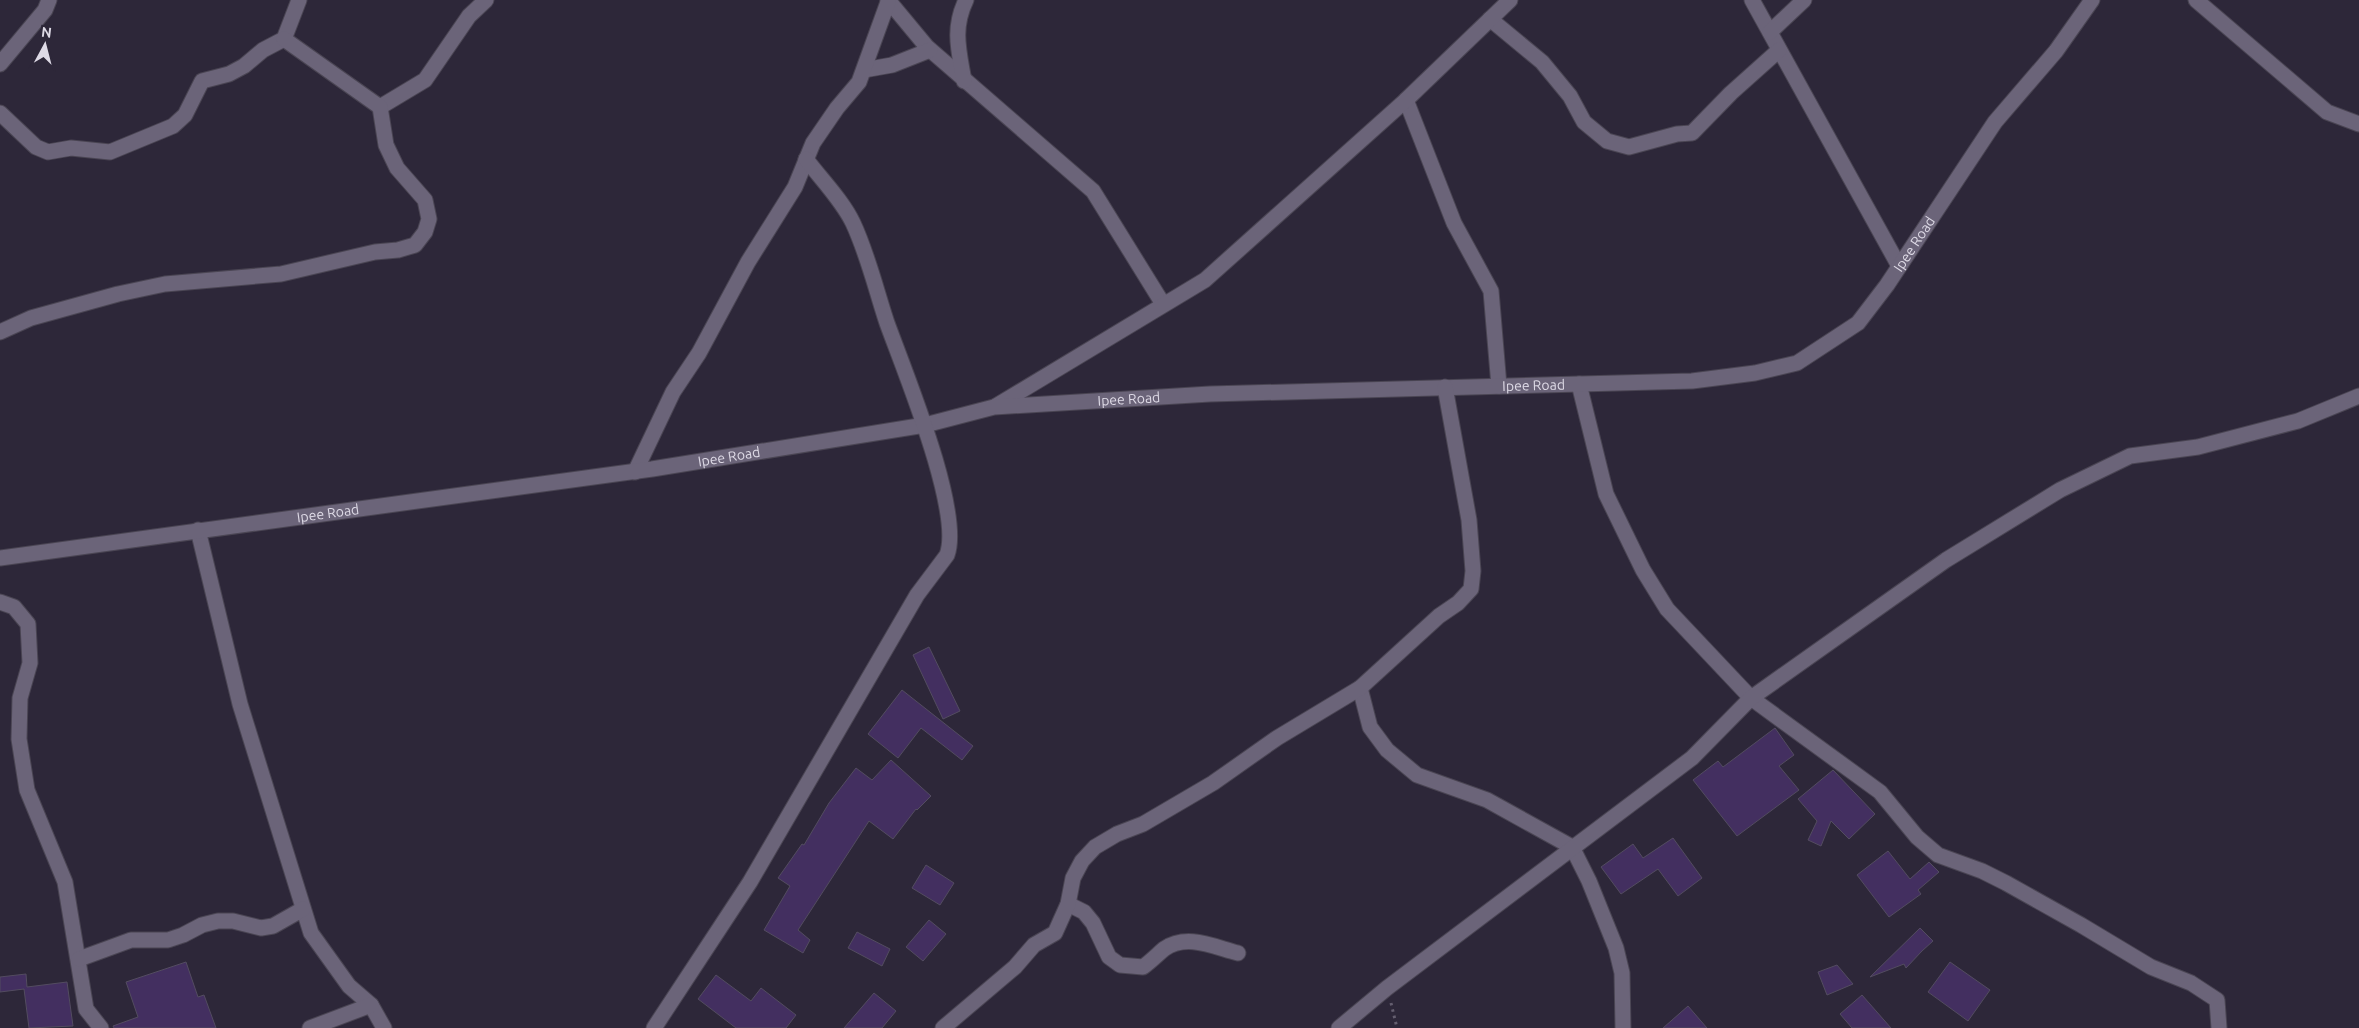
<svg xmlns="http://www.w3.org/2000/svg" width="2359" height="1028" font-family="Ubuntu,sans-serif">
  <rect width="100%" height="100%" fill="#2d2739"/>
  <path fill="#432f60" stroke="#534c60" d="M 929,647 L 960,711 L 943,719 L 913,655 Z
    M 902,690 L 973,746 L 962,760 L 921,728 L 898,758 L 868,734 Z
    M 1775,728 L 1794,755 L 1779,766 L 1799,790 L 1737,836 L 1693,780 L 1718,761 L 1723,767 Z
    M 891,760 L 931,796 L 917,810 L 916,809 L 893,839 L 869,821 L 798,930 L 810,940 L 803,953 L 764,930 L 790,886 L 778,878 L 802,844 L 804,845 L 829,803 L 856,768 L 872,780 Z
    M 1833,770 L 1875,814 L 1849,839 L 1831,821 L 1821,846 L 1808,840 L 1817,821 L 1798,799 Z
    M 1673,838 L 1702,878 L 1678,896 L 1658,869 L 1621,894 L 1601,867 L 1633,844 L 1643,858 Z
    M 1888,851 L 1910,879 L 1929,862 L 1939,872 L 1918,890 L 1921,894 L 1889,917 L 1857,875 Z
    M 926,865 L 954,883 L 940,905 L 912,888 Z
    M 929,920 L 946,934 L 923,961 L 906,947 Z
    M 1920,928 L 1933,941 L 1922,951 L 1906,968 L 1904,964 L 1870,977 Z
    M 857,932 L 890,949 L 882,966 L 848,948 Z
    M 186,962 L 198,997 L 204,995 L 216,1028 L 114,1028 L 113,1026 L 138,1017 L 126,982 Z
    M 1950,962 L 1990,990 L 1968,1021 L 1928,992 Z
    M 1837,965 L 1853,984 L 1827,995 L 1818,972 Z
    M 26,974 L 27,987 L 67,982 L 73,1026 L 29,1028 L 24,989 L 0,992 L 0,977 Z
    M 716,975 L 751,1001 L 761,988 L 796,1015 L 786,1028 L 736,1028 L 698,999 Z
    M 874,993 L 896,1011 L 882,1028 L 844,1028 Z
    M 1862,995 L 1891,1028 L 1852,1028 L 1840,1014 Z
    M 1688,1006 L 1707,1028 L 1663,1028 Z"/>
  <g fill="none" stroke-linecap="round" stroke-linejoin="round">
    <defs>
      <g id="street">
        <path d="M 888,0 L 927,47 L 1093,191 L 1163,304"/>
        <path d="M 1752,0 L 1899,266"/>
        <path d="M 2196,0 L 2327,112 L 2359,124"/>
        <path d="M 1490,19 L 1542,62 L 1570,96 L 1584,122 L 1607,141 L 1629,147 L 1677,134 L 1692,133 L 1731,93 L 1779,50"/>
        <path d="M 1770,32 L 1804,0"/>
        <path d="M 0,64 L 45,10 L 49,0"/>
        <path d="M 864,70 L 892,65 L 930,50"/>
        <path d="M 964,81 C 959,51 952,29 966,0"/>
        <path d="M 1406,100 L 1454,223 L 1491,291 L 1499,386"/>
        <path d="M 380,107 L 425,80 L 469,16 L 486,0"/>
        <path d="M 0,113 L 36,147 L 48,152 L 71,148 L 110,152 L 173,126 L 185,115 L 202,81 L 229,74 L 244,66 L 263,50 L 284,39 L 299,0"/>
        <path d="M 0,332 L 31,318 L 118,294 L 165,284 L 281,274 L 375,252 L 398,250 L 415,245 L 425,232 L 429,219 L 425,200 L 397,168 L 386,145 L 380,107 L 284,39"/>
        <path d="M 1579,384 L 1606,494 L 1643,570 L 1667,609 L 1751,698 L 1880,792 L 1917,837 L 1938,855 L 1982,871 L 2006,883 L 2081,925 L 2151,967 L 2191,983 L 2217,1000 L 2219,1028"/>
        <path d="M 996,406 L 1205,280 L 1406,100 L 1510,0"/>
        <path d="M 635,472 L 673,392 L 699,353 L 748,262 L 795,187 L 813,143 L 837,108 L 859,82 L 888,2"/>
        <path d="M 198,530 L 240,704 L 311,933 L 349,986 L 371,1005 L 384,1028"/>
        <path id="s1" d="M 0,558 L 652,469 L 925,425 L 994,407 L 1210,394 L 1692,381 L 1755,373 L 1797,363 L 1858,323 L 1887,285 L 1995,122 L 2056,51 L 2092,0"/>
        <path d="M 0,602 L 14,607 L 28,624 L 30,663 L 20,698 L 19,739 L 27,790 L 65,882 L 86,1009 L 101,1028"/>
        <path d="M 1360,688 L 1370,727 L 1387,750 L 1417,775 L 1487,800 L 1572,847 L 1589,881 L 1616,948 L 1622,973 L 1623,1028"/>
        <path d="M 1068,904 L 1084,912 L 1093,923 L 1109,957 L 1120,965 L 1143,967 C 1150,962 1157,955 1164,949 C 1187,933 1214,947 1238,953"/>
        <path d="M 79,959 L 131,940 L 168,940 L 183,935 L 202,925 L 218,921 L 233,921 L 261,928 L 273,926 L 303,909"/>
        <path d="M 310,1028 L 371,1005"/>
        <path d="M 654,1028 L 750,882 L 917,595 L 947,555 C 963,512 904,370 887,323 C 876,290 868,255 853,223 C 842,200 821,179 806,159"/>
        <path d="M 943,1028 L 1015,967 L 1034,945 L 1055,933 L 1068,904 L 1073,878 L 1082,861 L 1095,847 L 1117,834 L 1143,824 L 1213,783 L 1277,738 L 1360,688 L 1439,616 L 1458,603 L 1471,589 L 1473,571 L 1469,520 L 1445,387"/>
        <path d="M 1339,1028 L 1387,988 L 1692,758 L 1751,698 L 1946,560 L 2060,490 L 2130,456 L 2198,447 L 2298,421 L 2359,396"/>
      </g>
    </defs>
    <use href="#street" stroke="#4a4553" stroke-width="17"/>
    <path stroke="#645e6f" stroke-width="3" stroke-dasharray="2.5 4" stroke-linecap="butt" d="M 1391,1003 L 1397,1028"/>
    <use href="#street" stroke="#6b6479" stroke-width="15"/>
  </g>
  <g text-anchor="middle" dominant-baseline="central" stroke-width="4.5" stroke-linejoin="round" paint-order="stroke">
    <g font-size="14" fill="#dedae6" stroke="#2d2739">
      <text stroke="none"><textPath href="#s1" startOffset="1981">Ipee Road</textPath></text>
      <text stroke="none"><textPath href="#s1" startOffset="1546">Ipee Road</textPath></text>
      <text stroke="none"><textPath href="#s1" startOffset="1141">Ipee Road</textPath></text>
      <text stroke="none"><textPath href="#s1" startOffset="736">Ipee Road</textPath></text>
      <text stroke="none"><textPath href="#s1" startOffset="331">Ipee Road</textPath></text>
    </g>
  </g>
  <g transform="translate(45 45) rotate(7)" stroke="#2d2739" stroke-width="4" paint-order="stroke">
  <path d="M0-4L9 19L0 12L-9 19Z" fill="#dedae6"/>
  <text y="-8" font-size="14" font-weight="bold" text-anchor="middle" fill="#dedae6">N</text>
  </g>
</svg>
